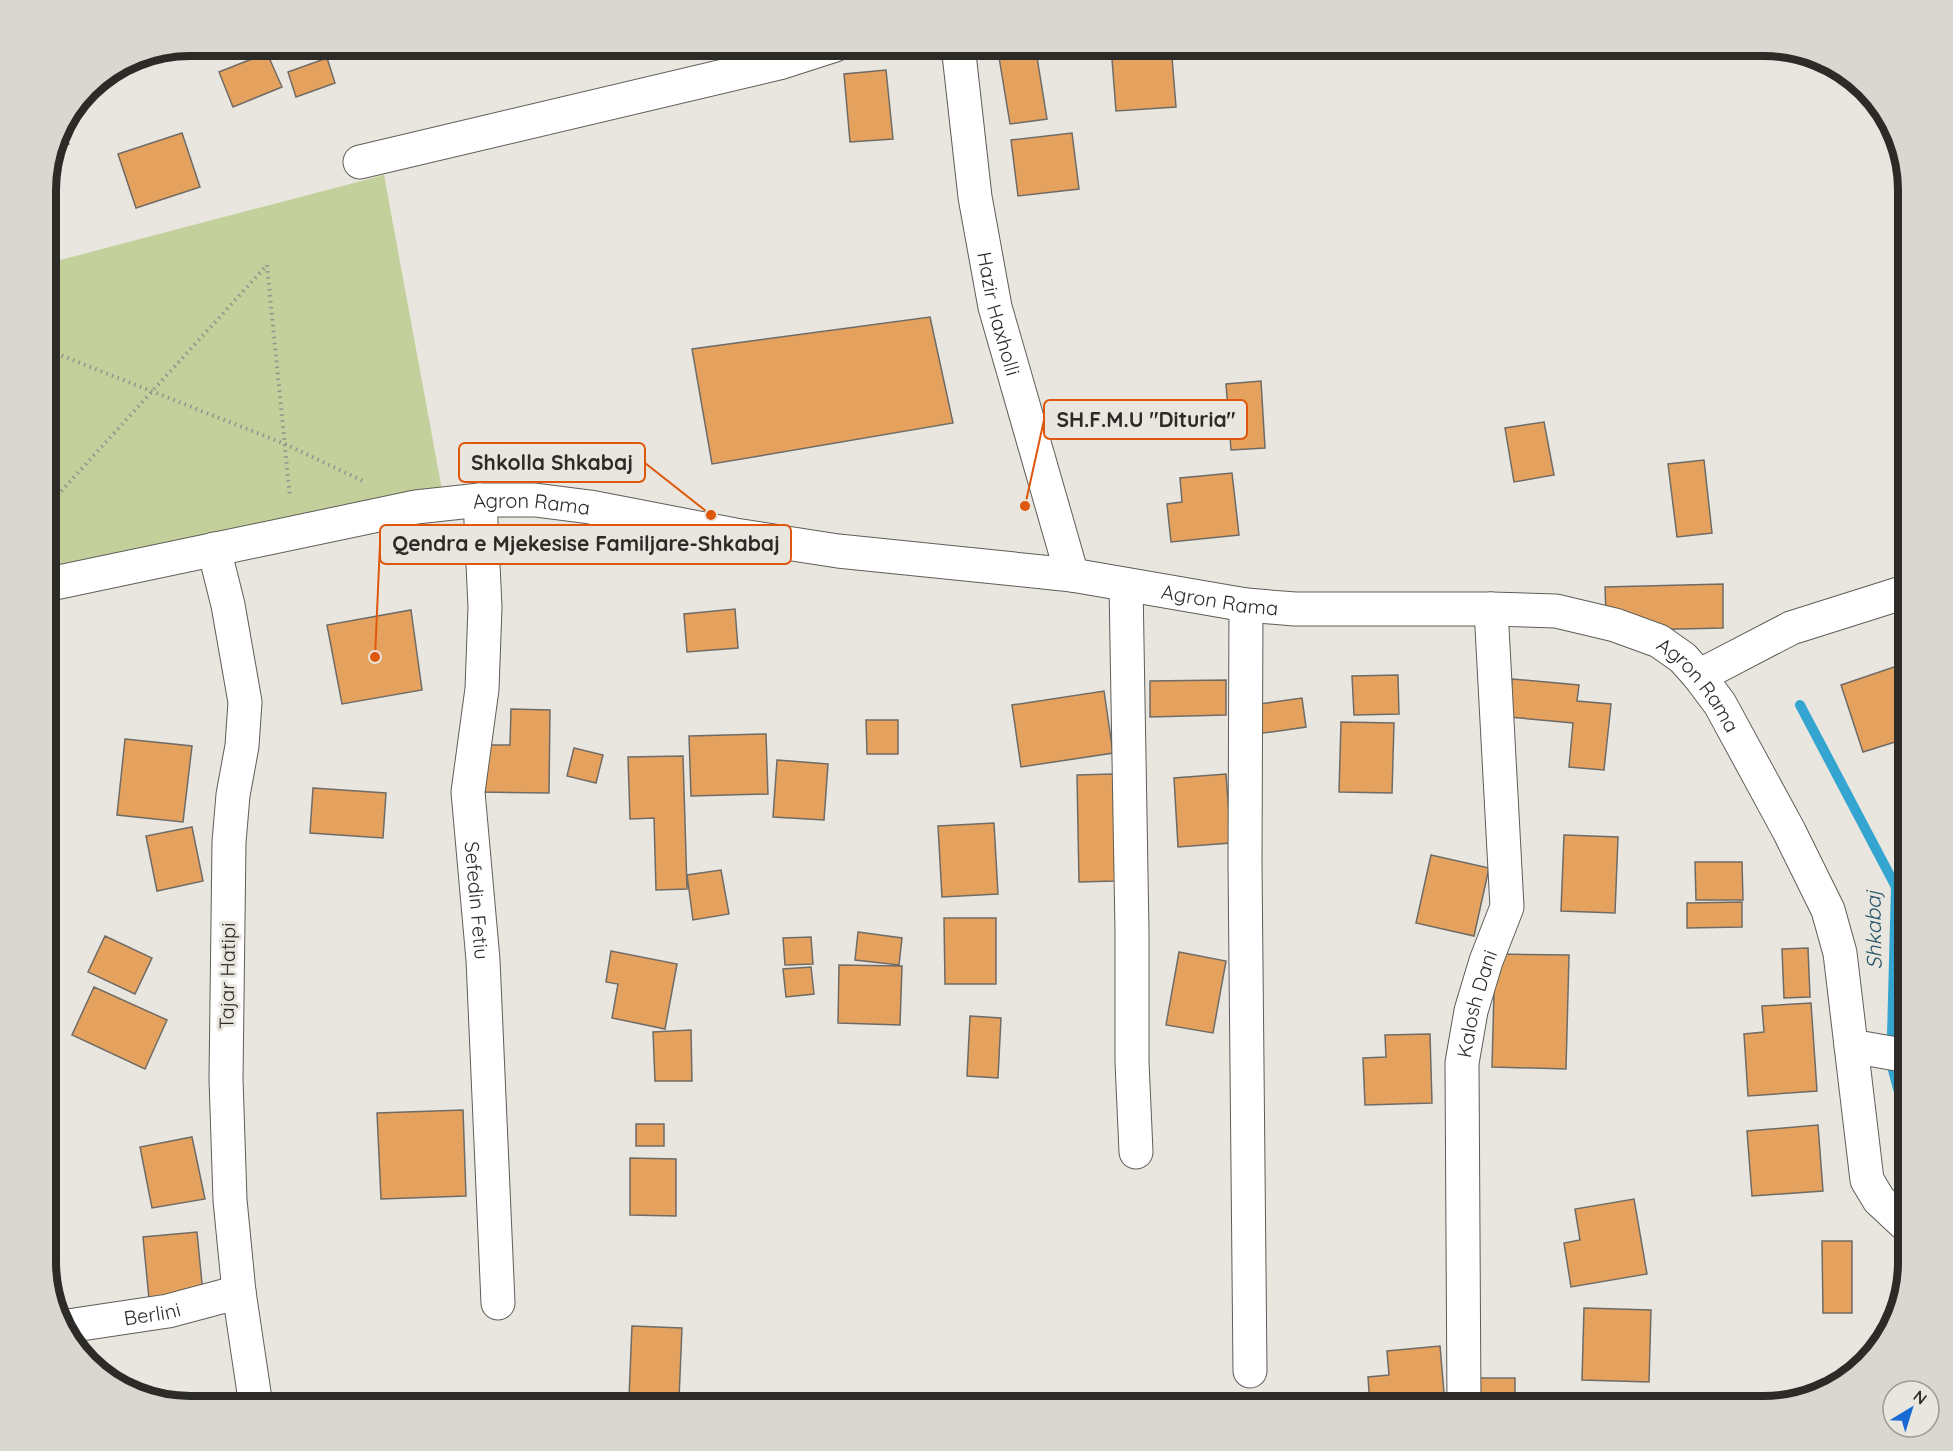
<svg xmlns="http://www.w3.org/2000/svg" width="1953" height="1451" font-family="Quicksand,sans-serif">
  <rect width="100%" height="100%" fill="#e8e6de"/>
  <path fill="#c3d09b" d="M 384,175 L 442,490 L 45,569 L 45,264 Z"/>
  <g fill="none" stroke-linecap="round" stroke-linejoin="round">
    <path stroke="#34a5d0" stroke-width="10" d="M 1800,705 L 1896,887 L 1892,1035
      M 1893,1070 L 1908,1126"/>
  </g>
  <path fill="#e5a25e" stroke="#706b66" stroke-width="1.5" d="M 997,45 L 1035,45 L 1047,119 L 1010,124 Z
    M 1171,45 L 1176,107 L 1116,111 L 1111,46 Z
    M 267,53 L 282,87 L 233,107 L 219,72 Z
    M 327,58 L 335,83 L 296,97 L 288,72 Z
    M 886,70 L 893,139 L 850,142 L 844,74 Z
    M 61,125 L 69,144 L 53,150 L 60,126 Z
    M 182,133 L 200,187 L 136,208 L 118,154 Z
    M 1072,133 L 1079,189 L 1018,196 L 1011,140 Z
    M 930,317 L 953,423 L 712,464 L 692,349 Z
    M 1261,381 L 1265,448 L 1231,450 L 1226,384 Z
    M 1544,422 L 1554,475 L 1514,482 L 1505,428 Z
    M 1704,460 L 1712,533 L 1677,537 L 1668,464 Z
    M 1232,473 L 1239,535 L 1171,542 L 1167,504 L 1182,502 L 1180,478 Z
    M 1723,584 L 1723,628 L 1635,630 L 1606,614 L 1605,587 Z
    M 735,609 L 738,648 L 687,652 L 684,614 Z
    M 411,610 L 422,690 L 342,704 L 327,625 Z
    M 1903,664 L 1908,680 L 1908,738 L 1863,752 L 1841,685 Z
    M 1398,675 L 1399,714 L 1354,715 L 1352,676 Z
    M 1512,679 L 1579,685 L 1577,701 L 1611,704 L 1604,770 L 1569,767 L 1573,723 L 1509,717 Z
    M 1226,680 L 1226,715 L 1150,717 L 1150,681 Z
    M 1104,691 L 1113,753 L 1021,767 L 1012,705 Z
    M 1302,698 L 1306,727 L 1250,735 L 1246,706 Z
    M 511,709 L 550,710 L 549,793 L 481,792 L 482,745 L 510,745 Z
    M 866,720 L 898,720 L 898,754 L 867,754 Z
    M 1341,722 L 1394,723 L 1392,793 L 1339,792 Z
    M 766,734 L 768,794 L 691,796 L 689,736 Z
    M 125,739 L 192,746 L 183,822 L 117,815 Z
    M 574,748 L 603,755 L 596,783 L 567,776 Z
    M 683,756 L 687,889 L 656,890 L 654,818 L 630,819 L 628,757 Z
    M 777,760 L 828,764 L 824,820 L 773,817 Z
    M 1113,774 L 1115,881 L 1079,882 L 1077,775 Z
    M 1226,774 L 1231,843 L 1178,847 L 1174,778 Z
    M 313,788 L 386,793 L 383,838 L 310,833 Z
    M 994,823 L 998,894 L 942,897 L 938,826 Z
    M 192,827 L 203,881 L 157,891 L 146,836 Z
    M 1564,835 L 1618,837 L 1615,913 L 1561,911 Z
    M 1431,855 L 1489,868 L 1474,936 L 1416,923 Z
    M 1695,862 L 1742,862 L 1743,900 L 1696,900 Z
    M 721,870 L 729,914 L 693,920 L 687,875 Z
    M 1742,902 L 1742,927 L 1687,928 L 1687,903 Z
    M 944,918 L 996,918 L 996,984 L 945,984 Z
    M 858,932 L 902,938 L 899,965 L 855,960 Z
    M 105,936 L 152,958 L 135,994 L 88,972 Z
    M 811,937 L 813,964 L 785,965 L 783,938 Z
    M 1808,948 L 1810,997 L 1784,998 L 1782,949 Z
    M 611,951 L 677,964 L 665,1029 L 612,1018 L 618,984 L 606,982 Z
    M 1179,952 L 1226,961 L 1213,1033 L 1166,1025 Z
    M 1495,954 L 1569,955 L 1566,1069 L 1492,1067 Z
    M 839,965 L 902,966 L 900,1025 L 838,1023 Z
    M 811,967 L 814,994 L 786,997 L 783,969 Z
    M 94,987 L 167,1020 L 145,1069 L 72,1035 Z
    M 1811,1003 L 1817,1091 L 1748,1096 L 1744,1034 L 1764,1032 L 1762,1006 Z
    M 970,1016 L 1001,1018 L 998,1078 L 967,1076 Z
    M 691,1030 L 692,1081 L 655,1081 L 653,1032 Z
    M 1430,1034 L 1432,1103 L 1365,1105 L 1363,1058 L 1386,1057 L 1385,1035 Z
    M 463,1110 L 466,1196 L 381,1199 L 377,1113 Z
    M 636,1124 L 664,1124 L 664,1146 L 636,1146 Z
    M 1818,1125 L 1823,1191 L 1752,1196 L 1747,1131 Z
    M 192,1137 L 205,1199 L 152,1208 L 140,1147 Z
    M 630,1158 L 676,1159 L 676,1216 L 630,1215 Z
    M 1634,1199 L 1647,1274 L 1571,1287 L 1564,1243 L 1580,1240 L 1575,1209 Z
    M 197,1232 L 203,1294 L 149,1299 L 143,1237 Z
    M 1822,1241 L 1852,1241 L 1852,1313 L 1823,1313 Z
    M 1584,1308 L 1651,1310 L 1649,1382 L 1582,1380 Z
    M 632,1326 L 682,1328 L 679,1399 L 629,1397 Z
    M 1440,1346 L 1445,1405 L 1370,1406 L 1368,1377 L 1389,1375 L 1387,1351 Z
    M 1470,1378 L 1515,1378 L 1515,1406 L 1470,1406 Z"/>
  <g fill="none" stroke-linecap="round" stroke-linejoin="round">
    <defs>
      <g id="minor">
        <path id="s1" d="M 958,45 L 975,197 L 995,307 L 1072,575"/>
        <path d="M 360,162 L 779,63 L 835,45"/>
        <path id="s2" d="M 480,500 L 485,607 L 482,689 L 468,792 L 483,960 L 498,1303"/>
        <path d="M 214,549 L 228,605 L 245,702 L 242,746 L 233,795 L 229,842 L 226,1079 L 230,1200 L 239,1292 L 256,1406"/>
        <path id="s3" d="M 45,585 L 416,507 L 480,500 L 535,500 L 590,507 L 735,535 L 838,551 L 1072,575 L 1246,605 L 1295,609 L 1491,609 L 1556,611 L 1615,625 L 1659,641 L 1683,658 L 1699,676 L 1720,704 L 1789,831 L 1828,910 L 1840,953 L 1867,1180 L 1879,1200 L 1908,1227"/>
        <path d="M 1126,585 L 1132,931 L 1132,1062 L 1136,1152"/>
        <path d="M 1246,605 L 1245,863 L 1250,1371"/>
        <path d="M 1699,676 L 1791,628 L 1908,591"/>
        <path d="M 1851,1046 L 1908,1056"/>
        <path id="s4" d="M 61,1327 L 168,1311 L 239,1292"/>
        <path id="s5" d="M 1464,1406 L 1462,1063 L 1471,1011 L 1486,961 L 1507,907 L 1491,609"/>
      </g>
    </defs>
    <use href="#minor" stroke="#5f5d57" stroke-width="35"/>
    <path stroke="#94938d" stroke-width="4" stroke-dasharray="1.5 4.5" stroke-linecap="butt" d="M 45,349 L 285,444 L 363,481
      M 45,509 L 267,265 L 290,498"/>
    <use href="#minor" stroke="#fff" stroke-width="33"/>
  </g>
  <g text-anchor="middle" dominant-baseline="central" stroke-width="6" stroke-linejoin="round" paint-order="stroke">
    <g font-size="20" fill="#2c2b28" stroke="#e8e6de">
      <text stroke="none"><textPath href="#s1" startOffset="272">Hazir Haxholli</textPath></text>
      <text stroke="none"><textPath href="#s3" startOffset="495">Agron Rama</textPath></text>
      <text stroke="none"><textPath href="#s3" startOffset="1191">Agron Rama</textPath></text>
      <text stroke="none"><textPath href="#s3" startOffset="1695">Agron Rama</textPath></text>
      <text stroke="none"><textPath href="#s2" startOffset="402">Sefedin Fetiu</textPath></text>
      <text transform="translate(227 976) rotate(-89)">Tajar Hatipi</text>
      <text stroke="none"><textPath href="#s5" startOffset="404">Kalosh Dani</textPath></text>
      <text stroke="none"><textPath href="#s4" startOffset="92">Berlini</textPath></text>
    </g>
    <g font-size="21" font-style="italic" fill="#275568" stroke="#e8e6de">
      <text transform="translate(1873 930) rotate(-91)">Shkabaj</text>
    </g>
  </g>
  <path d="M0 0H1953V1451H0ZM190 56H1764A134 134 0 0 1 1898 190V1262A134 134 0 0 1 1764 1396H190A134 134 0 0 1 56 1262V190A134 134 0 0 1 190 56Z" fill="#d9d7cf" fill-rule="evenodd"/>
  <path fill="none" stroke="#2c2b28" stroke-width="8" d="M190 56H1764A134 134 0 0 1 1898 190V1262A134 134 0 0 1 1764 1396H190A134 134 0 0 1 56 1262V190A134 134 0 0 1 190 56Z"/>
  <path fill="none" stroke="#df570d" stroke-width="2" d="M1025 506L1044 420M711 515L645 463M375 657L380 544"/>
  <g fill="#df570d" stroke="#e8e6de" stroke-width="2">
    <circle cx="1025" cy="506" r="6"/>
    <circle cx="711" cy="515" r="6"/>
    <circle cx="375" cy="657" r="6"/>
  </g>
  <g fill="#e8e6de" stroke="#df570d" stroke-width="2">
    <rect x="1044" y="400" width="203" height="39" rx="6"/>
    <rect x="459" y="443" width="186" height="39" rx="6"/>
    <rect x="380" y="525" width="411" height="39" rx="6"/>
  </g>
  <g font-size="21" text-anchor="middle" font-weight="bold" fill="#2c2b28">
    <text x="1146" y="427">SH.F.M.U "Dituria"</text>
    <text x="552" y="470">Shkolla Shkabaj</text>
    <text x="586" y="551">Qendra e Mjekesise Familjare-Shkabaj</text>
  </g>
  <g transform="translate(1911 1409) rotate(38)"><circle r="28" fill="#e8e6de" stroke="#9d9b95" stroke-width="1.5"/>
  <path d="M0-4.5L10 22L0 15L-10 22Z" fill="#186bd5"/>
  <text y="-9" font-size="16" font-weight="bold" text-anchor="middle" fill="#2c2b28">N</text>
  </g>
</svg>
